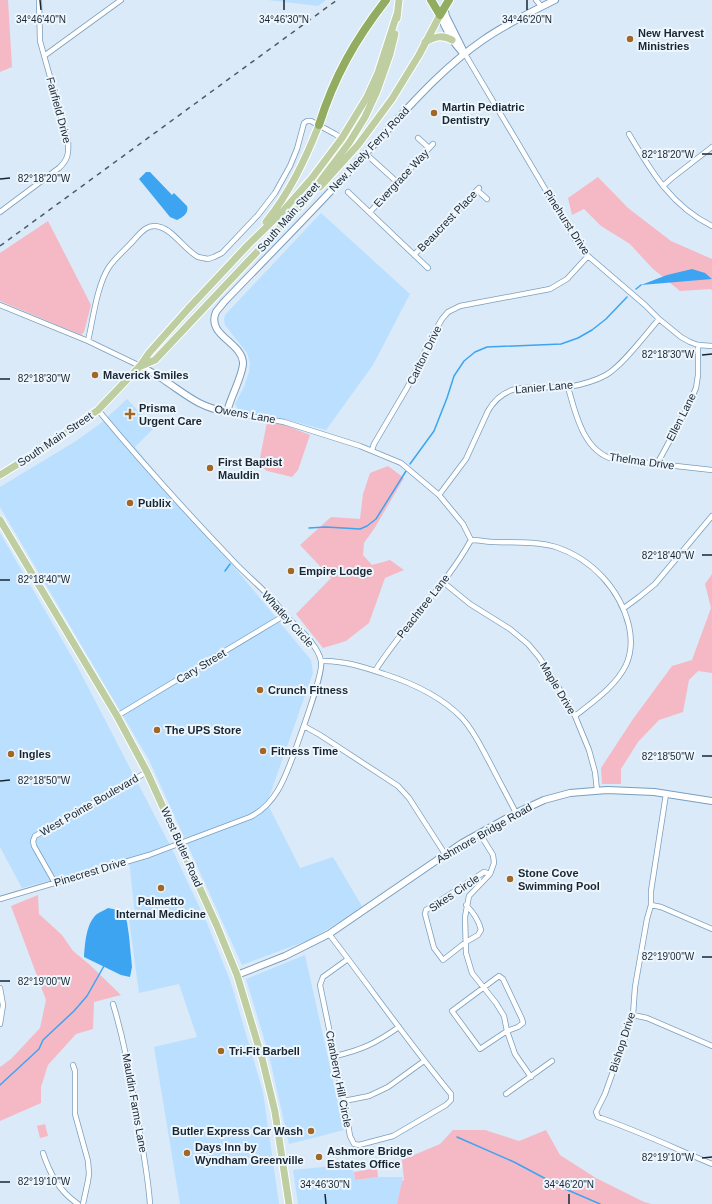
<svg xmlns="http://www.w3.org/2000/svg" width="712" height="1204" font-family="Helvetica,sans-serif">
  <rect width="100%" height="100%" fill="#daeaf8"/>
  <path fill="#bbdfff" d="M 268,0 L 326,0 L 318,6 Z
    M 321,213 L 410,294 L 373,365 L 326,430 L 284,419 L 241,411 L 238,409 L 235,404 L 244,387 L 249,372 L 250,363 L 247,353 L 225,325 L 224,320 L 225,315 Z
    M 127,399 L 154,428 L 135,447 L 311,660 L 313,673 L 267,803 L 300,868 L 333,857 L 363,908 L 309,940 L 242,965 L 149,760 L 0,507 L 0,487 L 76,441 L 101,423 Z
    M 0,533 L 76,664 L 172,849 L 207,923 L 231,983 L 263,1092 L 279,1204 L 180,1204 L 154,1047 L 197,1037 L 179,984 L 139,993 L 129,919 L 135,915 L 129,860 L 22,888 L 0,847 Z
    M 305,955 L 344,1130 L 289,1144 L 269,1055 L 246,979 Z
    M 352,1164 L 355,1180 L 378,1177 L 403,1177 L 397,1204 L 298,1204 L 293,1170 Z"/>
  <path fill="#f5b9c5" d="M 0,0 L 8,0 L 12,67 L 0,72 Z
    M 598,177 L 628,208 L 671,241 L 712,259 L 712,291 L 711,289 L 680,291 L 652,268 L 630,244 L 601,226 L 584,209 L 572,215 L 568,198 Z
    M 48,221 L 91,305 L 84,332 L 81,335 L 0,301 L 0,253 Z
    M 267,422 L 285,425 L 310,435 L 298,470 L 292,477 L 267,471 L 262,467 L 260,458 Z
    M 388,466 L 404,478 L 374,529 L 364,543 L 363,555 L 372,565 L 390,560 L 404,570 L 385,578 L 369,623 L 346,641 L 323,648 L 296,614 L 331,578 L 300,545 L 331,517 L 360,519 L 363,494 L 370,473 Z
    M 712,574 L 712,673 L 698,671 L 689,680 L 683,712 L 659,720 L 638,742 L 621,769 L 621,784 L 602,784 L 601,768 L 633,719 L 672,666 L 692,660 L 711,608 L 705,584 Z
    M 38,895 L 39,914 L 62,935 L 73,951 L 90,965 L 121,995 L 94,1002 L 93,1029 L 76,1034 L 48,1065 L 41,1087 L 41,1103 L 0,1121 L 0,1067 L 11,1059 L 40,1028 L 46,1000 L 11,906 Z
    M 45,1124 L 48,1136 L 40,1138 L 37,1126 Z
    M 453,1130 L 485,1130 L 519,1141 L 546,1130 L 560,1155 L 596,1178 L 644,1202 L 652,1204 L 397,1204 L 402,1181 L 404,1180 L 402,1160 L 440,1144 Z
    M 377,1168 L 378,1177 L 355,1180 L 354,1172 Z"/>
  <path fill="#3da4f1" d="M 146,172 L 150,172 L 172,195 L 174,193 L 187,206 C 189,213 183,217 177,220 L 170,217 L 139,179 Z
    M 692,269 L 705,273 L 712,279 L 641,285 L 667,275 Z
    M 108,908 L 123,911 L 127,922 L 129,936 L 132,967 L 130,977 L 121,975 L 84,957 C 85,944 86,923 97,914 C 100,912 105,910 108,908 Z"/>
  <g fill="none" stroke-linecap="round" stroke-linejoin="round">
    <path stroke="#3da4f1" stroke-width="1.5" d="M 636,289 L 641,285
      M 410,464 L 434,431 L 447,398 L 454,376 L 464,361 L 475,352 L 487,347 L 561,344 L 578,338 L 592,330 L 606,319 L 627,297
      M 309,528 L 326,527 L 360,529 L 367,526 L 376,519 L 406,471
      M 225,571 L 230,564
      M 0,1085 L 39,1049 L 43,1040 L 74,1011 L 87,996 L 104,966
      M 457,1137 L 514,1162 L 563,1188 L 600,1204"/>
    <defs>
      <path id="street" d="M 536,0 L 542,7
        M 465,54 L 576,241 L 588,256 L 645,305 L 659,319 L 681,337 L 690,342 L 698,345 L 712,346
        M 44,56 L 121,0
        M 629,134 C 651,171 671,206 712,226
        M 418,138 L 429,148
        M 366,154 L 397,182
        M 663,186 L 672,178 L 712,147
        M 477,190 L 487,199
        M 348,192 L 428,268
        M 0,212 L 59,168 C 68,160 69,153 68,141 L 40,41 L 39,0
        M 370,212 L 433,144
        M 414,255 L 479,188
        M 0,305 L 88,341 L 140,366
        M 88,341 C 93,319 97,285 109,267 C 116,257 126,249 134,240 C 141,232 148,223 160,227 C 173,230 185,250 198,257 L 208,259 L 214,257 L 222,253 L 258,215 L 275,193 L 290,166 L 297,149 L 304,123 L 307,121 L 311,121 L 335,134 L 349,143
        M 568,387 C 575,412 583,451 613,459 L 712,470
        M 227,412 L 284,422 L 360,446 L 401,463 L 439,495 L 463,524 L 471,540
        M 372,450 L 374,444 L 407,388 L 435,331 L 442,319 L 448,312 L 460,306 L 550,289 L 567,279 L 588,256
        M 657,464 L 688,407 L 696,388 L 698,375 L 698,345
        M 439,495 L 466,459 L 488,411 C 507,378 537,390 568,387 C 580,385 595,381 606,375 C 622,366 646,334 659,319
        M 471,540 C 479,540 487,542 495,542 C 515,543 536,541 556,547 C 592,559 620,589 629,626 C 632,640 632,652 626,665 C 615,687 594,701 575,716
        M 443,582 L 470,604 L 510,629 L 528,644 L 539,657 L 556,683 L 575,716 L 589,750 L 595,772 L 597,790
        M 624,608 L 639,597 L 655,584 L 712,516
        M 321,661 C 342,660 364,667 384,674 C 412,683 441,696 462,718 C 475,732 482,749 491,765 C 499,781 508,797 516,813
        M 375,671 C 404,625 445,587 471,540
        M 117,716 L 285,615
        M 304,726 L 320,735 L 398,786 L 409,798 L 445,854
        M 666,794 L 651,891 L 651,905 L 647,919 L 635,987 L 633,1015 L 605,1094 L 596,1112 L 598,1117 C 636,1130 674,1148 712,1164
        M 480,834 L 493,855 L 494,863 L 490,874 L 469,896 L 465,917 L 466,953 L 472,973 L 496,1003 L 504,1016 L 507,1031 L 515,1054 L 531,1077
        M 55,883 L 34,846 L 33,841 L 35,836 L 147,772
        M 0,899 L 149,855 L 250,817 C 277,804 286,775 296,748 C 301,733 324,673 321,661 C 318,645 298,628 286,616 C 282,612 279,606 275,602 C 263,589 250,578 238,566 C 190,516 143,464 98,410
        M 466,905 C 473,912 479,921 481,930 L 478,935 L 466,942 L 443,960 L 434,948 L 425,914 L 426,910 L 484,872 L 490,874
        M 651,905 L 661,907 L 712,929
        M 329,934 C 370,987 408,1042 451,1094 L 451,1100 L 446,1105 L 393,1136 L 359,1145 L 354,1144 L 350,1136 L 344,1101 L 320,985 L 323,977 L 348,959
        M 499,976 L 503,979 L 522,1019 L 523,1023 L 518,1027 L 507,1031 L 480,1049 L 452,1011 Z
        M 0,988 L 3,1005 L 0,1024
        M 113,1004 C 125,1043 131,1082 138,1122 C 143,1149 148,1176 150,1204
        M 633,1015 L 647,1018 L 712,1046
        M 335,1056 C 362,1050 376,1043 399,1027
        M 73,1065 L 75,1071 L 75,1114 L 88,1161 L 89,1174 L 88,1181 L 83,1204
        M 506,1094 L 552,1061
        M 344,1101 L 369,1096 L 388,1087 L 424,1061
        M 43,1153 C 50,1174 59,1191 78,1204"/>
      <path id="secondary" d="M 444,7 L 446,16 L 465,54
        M 440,15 C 445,28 452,41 462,52
        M 140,366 C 149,371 159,376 167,382 C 189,397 200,407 227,412 C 230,398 244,373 243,362 C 241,342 206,335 216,312 C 218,309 222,305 224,302 C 271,253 320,204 366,153 C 404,113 438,71 483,40 C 506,24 531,12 555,0
        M 237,975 L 285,956 L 329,934 L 462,843 L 516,813 L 544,800 L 570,793 L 607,790 L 654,792 L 712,801"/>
      <path id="primary" d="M 397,18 L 399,0
        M 425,42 C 435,37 442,34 452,40
        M 320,187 L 358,145 L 392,99 L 419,55 L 440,15
        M 266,222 C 290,192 305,160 319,125
        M 141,366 L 155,360 L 306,200 L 349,143 L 365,117 L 377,91 L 390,54 L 395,34
        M 0,475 L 44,448 L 98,410 L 140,366 L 149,353 L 188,309 L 248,245 L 283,211 L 312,178 L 342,138 L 367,97 L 378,73 L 397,14
        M 0,520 L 117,716 L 147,772 L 217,926 L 237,975 L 262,1058 L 275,1112 L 289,1204"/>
      <path id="highway" d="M 431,0 L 440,15 L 449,0
        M 319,125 C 334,77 355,40 386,0"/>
    </defs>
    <use href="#street" stroke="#799ebe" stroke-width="6"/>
    <use href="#secondary" stroke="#799ebe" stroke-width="8"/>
    <use href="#primary" stroke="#fff" stroke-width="9"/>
    <use href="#highway" stroke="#fff" stroke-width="10"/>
    <use href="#street" stroke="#fff" stroke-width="4.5"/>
    <use href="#secondary" stroke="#fff" stroke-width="6"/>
    <use href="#primary" stroke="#becea1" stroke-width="7"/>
    <use href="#highway" stroke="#92ad62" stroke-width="8"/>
    <path stroke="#4d5b68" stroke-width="1.5" stroke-dasharray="5 5" stroke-linecap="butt" d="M 0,246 L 337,0"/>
  </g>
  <path fill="none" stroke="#192734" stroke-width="1.5" d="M 40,0 L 41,10M 284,0 L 284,10M 527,0 L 527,10M 702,154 L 712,154M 0,179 L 10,178M 702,355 L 712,354M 0,379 L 10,379M 702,555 L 712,555M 0,580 L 10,580M 702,756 L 712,756M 0,781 L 10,780M 702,957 L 712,957M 0,981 L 10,981M 702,1158 L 712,1157M 0,1182 L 10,1182M 325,1194 L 326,1204M 569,1194 L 569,1204"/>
  <g fill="#a16727" stroke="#eef6fd" stroke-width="1.5">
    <circle cx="630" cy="39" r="4"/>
    <circle cx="434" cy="113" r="4"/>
    <circle cx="95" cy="375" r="4"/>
    <path d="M128 408h4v4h4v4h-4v4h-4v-4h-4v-4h4z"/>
    <circle cx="210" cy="468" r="4"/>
    <circle cx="130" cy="503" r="4"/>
    <circle cx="291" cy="571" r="4"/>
    <circle cx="260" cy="690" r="4"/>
    <circle cx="157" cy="730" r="4"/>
    <circle cx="263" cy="751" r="4"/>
    <circle cx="11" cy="754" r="4"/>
    <circle cx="510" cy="879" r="4"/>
    <circle cx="161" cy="888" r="4"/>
    <circle cx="221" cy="1051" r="4"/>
    <circle cx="311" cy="1131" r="4"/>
    <circle cx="187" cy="1153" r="4"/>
    <circle cx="319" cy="1157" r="4"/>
  </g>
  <g text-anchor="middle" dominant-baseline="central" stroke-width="4" stroke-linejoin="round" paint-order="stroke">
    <g font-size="11" font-weight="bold" fill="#192734" stroke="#eef6fd" text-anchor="start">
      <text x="638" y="33">New Harvest<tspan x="638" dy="13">Ministries</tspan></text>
      <text x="442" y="107">Martin Pediatric<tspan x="442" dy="13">Dentistry</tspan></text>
      <text x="103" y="375">Maverick Smiles</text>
      <text x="139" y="408">Prisma<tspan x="139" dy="13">Urgent Care</tspan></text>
      <text x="218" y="462">First Baptist<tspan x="218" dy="13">Mauldin</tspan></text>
      <text x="138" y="503">Publix</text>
      <text x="299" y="571">Empire Lodge</text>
      <text x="268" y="690">Crunch Fitness</text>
      <text x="165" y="730">The UPS Store</text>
      <text x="271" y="751">Fitness Time</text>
      <text x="19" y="754">Ingles</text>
      <text x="518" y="873">Stone Cove<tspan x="518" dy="13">Swimming Pool</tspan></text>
      <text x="161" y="901" text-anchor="middle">Palmetto<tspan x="161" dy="13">Internal Medicine</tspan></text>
      <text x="229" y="1051">Tri-Fit Barbell</text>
      <text x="303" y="1131" text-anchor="end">Butler Express Car Wash</text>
      <text x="195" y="1147">Days Inn by<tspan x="195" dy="13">Wyndham Greenville</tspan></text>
      <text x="327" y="1151">Ashmore Bridge<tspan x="327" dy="13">Estates Office</tspan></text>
    </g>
    <g font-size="11" fill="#192734" stroke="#eef6fd">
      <text transform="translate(59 110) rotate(75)">Fairfield Drive</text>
      <text transform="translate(369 149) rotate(-47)">New Neely Ferry Road</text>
      <text transform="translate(401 178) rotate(-47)">Evergrace Way</text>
      <text transform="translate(288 217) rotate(-49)">South Main Street</text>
      <text transform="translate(447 221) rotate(-46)">Beaucrest Place</text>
      <text transform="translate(567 222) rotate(57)">Pinehurst Drive</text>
      <text transform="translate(424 355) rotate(-64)">Carlton Drive</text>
      <text transform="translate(544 387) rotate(-5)">Lanier Lane</text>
      <text transform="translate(245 414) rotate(10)">Owens Lane</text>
      <text transform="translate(681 417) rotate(-63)">Ellen Lane</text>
      <text transform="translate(55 439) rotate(-34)">South Main Street</text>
      <text transform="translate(642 461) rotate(8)">Thelma Drive</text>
      <text transform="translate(423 606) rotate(-52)">Peachtree Lane</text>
      <text transform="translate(288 619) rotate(48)">Whatley Circle</text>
      <text transform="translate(201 666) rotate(-31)">Cary Street</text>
      <text transform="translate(558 688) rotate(59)">Maple Drive</text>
      <text transform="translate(89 805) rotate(-30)">West Pointe Boulevard</text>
      <text transform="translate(484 833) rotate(-30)">Ashmore Bridge Road</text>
      <text transform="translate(182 847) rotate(66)">West Butler Road</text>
      <text transform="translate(90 872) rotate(-17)">Pinecrest Drive</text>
      <text transform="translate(454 893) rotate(-34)">Sikes Circle</text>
      <text transform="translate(622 1042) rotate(-72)">Bishop Drive</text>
      <text transform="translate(339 1079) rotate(79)">Cranberry Hill Circle</text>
      <text transform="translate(135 1103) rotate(80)">Mauldin Farms Lane</text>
    </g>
  </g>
  <g font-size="10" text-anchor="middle" fill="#192734" stroke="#eef6fd" stroke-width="4" stroke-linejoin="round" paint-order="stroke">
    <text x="41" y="23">34°46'40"N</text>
    <text x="284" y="23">34°46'30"N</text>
    <text x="527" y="23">34°46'20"N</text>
    <text x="668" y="158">82°18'20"W</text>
    <text x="44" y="182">82°18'20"W</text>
    <text x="668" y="358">82°18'30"W</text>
    <text x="44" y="382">82°18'30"W</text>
    <text x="668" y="559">82°18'40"W</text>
    <text x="44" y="583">82°18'40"W</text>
    <text x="668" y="760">82°18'50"W</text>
    <text x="44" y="784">82°18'50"W</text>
    <text x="668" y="960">82°19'00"W</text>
    <text x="44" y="985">82°19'00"W</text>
    <text x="668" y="1161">82°19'10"W</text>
    <text x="44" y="1185">82°19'10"W</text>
    <text x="325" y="1188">34°46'30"N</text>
    <text x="569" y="1188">34°46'20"N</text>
  </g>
</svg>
